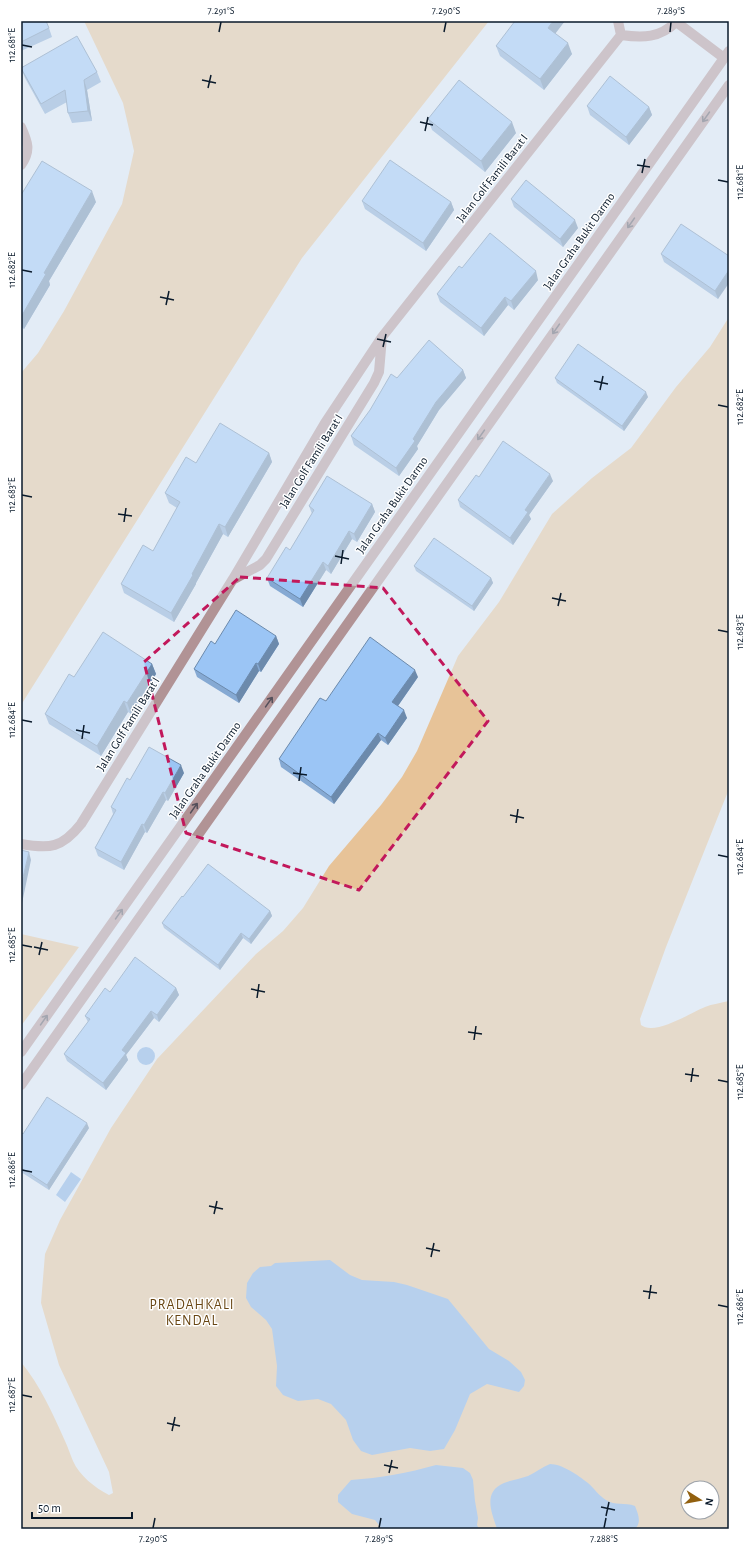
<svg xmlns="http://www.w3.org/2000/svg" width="750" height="1550" font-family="'Alegreya Sans',sans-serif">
  <rect width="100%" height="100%" fill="#e3ecf6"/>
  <path fill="#e7c398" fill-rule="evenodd" d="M 84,21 L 489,21 L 302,258 L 21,705 L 21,373 L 38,353 L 64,311 L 122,204 L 134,151 L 123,103 Z
    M 729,317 L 729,789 L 666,947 L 640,1019 L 641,1025 C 655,1036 690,1013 705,1007 C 712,1004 721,1003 729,1001 L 729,1529 L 21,1529 L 21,1362 C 40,1385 53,1414 65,1441 C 68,1447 70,1454 73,1461 C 79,1475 95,1488 109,1495 L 113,1493 L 109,1472 L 59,1365 L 41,1303 L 45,1254 L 60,1220 L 111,1128 L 157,1059 L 256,954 L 283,931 L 303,908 L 329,866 L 381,805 L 402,777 L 417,751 L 458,656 L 499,602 L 552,514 L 592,478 L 631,448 L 676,387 L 710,347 ZM 688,1488 L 712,1488 L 712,1512 L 688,1512 Z
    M 21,934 L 79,947 L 21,1026 Z"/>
  <path fill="#81aee3" d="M137 1056a9 9 0 1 1 18 0a9 9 0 1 1-18 0Z
    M 71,1172 L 81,1179 L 65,1202 L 56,1195 Z
    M 330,1260 L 350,1275 L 362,1280 L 394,1282 L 407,1285 L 448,1299 L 489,1349 L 509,1361 L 521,1372 L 525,1380 L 524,1386 L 519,1392 L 487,1384 L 470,1394 L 455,1430 L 444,1449 L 430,1451 L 410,1448 L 372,1455 L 361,1451 L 353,1440 L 346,1420 L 331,1404 L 318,1399 L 298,1401 L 283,1395 L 276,1386 L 277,1366 L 272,1329 L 266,1320 L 251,1307 L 246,1298 L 247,1283 L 253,1273 L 260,1267 L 271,1266 L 275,1263 Z
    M 550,1464 C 562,1464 578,1475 588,1483 C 594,1488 599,1496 606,1500 C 615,1506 625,1502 635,1506 C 638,1514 642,1522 635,1529 L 497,1529 C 492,1513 482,1492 504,1483 C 511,1480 520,1479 528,1476 C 535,1473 542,1467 550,1464 Z
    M 436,1465 L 463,1468 L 470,1473 L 473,1480 L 475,1501 L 478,1518 L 477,1525 L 479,1529 L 382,1529 L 375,1520 L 352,1514 L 338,1502 L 338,1495 L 351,1480 C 380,1478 408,1473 436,1465 Z"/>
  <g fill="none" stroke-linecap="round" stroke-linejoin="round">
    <path stroke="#b19395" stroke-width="10" d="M 618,21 L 621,35 C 643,38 660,38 676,22
      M 675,21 L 724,58
      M 21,127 C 28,142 31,151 21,165
      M 234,579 L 260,565 L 266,559 L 374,383 L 379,372 L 382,337
      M 21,844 C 50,849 62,848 81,824 L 233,579 L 325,423 L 382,337 L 621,35
      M 21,1052 L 729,51
      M 21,1085 L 729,85"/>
  </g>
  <path fill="#85a9d3" d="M 21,21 L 49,28 L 52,37 L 21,51 Z
    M 555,34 L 572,54 L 544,90 L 500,56 L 496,46 Z
    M 21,68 L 97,72 L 101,82 L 87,90 L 92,121 L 72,123 L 68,113 L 67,102 L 45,114 L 25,78 Z
    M 587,106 L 649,107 L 652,115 L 629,145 L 590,115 Z
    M 428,119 L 516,133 L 485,172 L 432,130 Z
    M 21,195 L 96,202 L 49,281 L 50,285 L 24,329 L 21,327 Z
    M 511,199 L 578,228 L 563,247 L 514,207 Z
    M 362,201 L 451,202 L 454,210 L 426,251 L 365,209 Z
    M 661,254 L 729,256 L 718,299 L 664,262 Z
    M 462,268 L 538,280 L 514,310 L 508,305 L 484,336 L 440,302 L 437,294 Z
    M 463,370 L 466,378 L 439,410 L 417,446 L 418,449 L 399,476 L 354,445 L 351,436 L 397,378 Z
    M 555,378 L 648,397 L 624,431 L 557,383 Z
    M 269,453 L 272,462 L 228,537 L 223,534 L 196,583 L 196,584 L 174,622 L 124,593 L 121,584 L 153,551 L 177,508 L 169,503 L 165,493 L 196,463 Z
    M 479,477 L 553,481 L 529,515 L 531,519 L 513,545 L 460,507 L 458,500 Z
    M 372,504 L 375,512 L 357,542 L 352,539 L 331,574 L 326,570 L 303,607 L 270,586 L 267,578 L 290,550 L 312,514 L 309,506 Z
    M 414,566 L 491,578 L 493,583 L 474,611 L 416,571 Z
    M 276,636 L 279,644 L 261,672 L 259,671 L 239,703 L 197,677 L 194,669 L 215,644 Z
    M 152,664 L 156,674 L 131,714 L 128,712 L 101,756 L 49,724 L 45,714 L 74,677 Z
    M 418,677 L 398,706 L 407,718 L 388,745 L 381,740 L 334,804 L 281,767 L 279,759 L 326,701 Z
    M 184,773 L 168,801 L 166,800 L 147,833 L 145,832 L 124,870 L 98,856 L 95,848 L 113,814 L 111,807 L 130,780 Z
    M 183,897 L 270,911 L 272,916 L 251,944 L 243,938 L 220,970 L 164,928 L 162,923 Z
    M 176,988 L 179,995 L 159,1022 L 154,1018 L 126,1055 L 128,1060 L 106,1090 L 67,1061 L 64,1054 L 88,1022 L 85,1016 L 110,992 Z
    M 89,1128 L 49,1190 L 21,1172 L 21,1132 L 23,1134 Z"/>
  <path fill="#6c8aac" d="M 553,21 L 565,21 L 552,38 L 548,28 Z
    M 568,43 L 572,54 L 544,90 L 540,79 Z
    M 84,80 L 87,90 L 92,121 L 88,111 Z
    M 649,107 L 652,115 L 629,145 L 626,137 Z
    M 512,122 L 516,133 L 485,172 L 481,161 Z
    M 92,191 L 96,202 L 49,281 L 50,285 L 24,329 L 21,321 L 21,317 L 44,273 Z
    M 451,202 L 454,210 L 426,251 L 423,243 Z
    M 575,220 L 578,228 L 563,247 L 560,239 Z
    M 729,270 L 729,283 L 718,299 L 715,291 Z
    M 536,271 L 538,280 L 514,310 L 511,301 Z
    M 505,297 L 508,305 L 484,336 L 481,328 Z
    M 463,370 L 466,378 L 439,410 L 417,446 L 418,449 L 399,476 L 396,468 L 413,439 L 436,402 Z
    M 646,392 L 648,397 L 624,431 L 622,426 Z
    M 269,453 L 272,462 L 228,537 L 225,527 Z
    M 550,474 L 553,481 L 529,515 L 531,519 L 513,545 L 510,538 L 525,510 Z
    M 372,504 L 375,512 L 357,542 L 354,534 Z
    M 219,524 L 223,534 L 196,583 L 196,584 L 174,622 L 171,613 Z
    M 349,531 L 352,539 L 331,574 L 328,566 Z
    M 323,562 L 326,570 L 303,607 L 300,599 Z
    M 491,578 L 493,583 L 474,611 L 472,606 Z
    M 276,636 L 279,644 L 261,672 L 258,664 Z
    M 256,663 L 259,671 L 239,703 L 236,695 Z
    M 152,664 L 156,674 L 131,714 L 127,703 Z
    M 415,670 L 418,677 L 395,710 L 392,702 Z
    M 124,701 L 128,712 L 101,756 L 97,746 Z
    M 404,710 L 407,718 L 388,745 L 385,738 Z
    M 378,733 L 381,740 L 334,804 L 331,797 Z
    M 181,765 L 184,773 L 168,801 L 165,793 Z
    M 163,792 L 166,800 L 147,833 L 144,825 Z
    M 142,824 L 145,832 L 124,870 L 121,862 Z
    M 29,852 L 31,860 L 21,908 L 21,886 Z
    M 270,911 L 272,916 L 251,944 L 249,939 Z
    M 241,933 L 243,938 L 220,970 L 218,965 Z
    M 176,988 L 179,995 L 159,1022 L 157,1015 Z
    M 151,1011 L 154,1018 L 126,1055 L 128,1060 L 106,1090 L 103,1083 L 122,1050 Z
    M 87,1123 L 89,1128 L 49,1190 L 47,1185 Z"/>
  <path fill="#9bc5f5" stroke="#6c8aac" d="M 21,21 L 46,21 L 49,28 L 21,42 Z
    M 515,21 L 553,21 L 548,28 L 568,43 L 540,79 L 496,46 Z
    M 77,36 L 97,72 L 84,80 L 88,111 L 68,113 L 65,90 L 41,104 L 21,68 Z
    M 610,76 L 649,107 L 626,137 L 587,106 Z
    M 459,80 L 512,122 L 481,161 L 428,119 Z
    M 390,160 L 451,202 L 423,243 L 362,201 Z
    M 42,161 L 92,191 L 44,273 L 46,274 L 21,317 L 21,195 Z
    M 526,180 L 575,220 L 560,239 L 511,199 Z
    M 681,224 L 729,256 L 729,270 L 715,291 L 661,254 Z
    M 490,233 L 536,271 L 511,301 L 505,297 L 481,328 L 437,294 L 459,266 L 462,268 Z
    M 429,340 L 463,370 L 436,402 L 413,439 L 415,441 L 396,468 L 351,436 L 370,410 L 391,374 L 397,378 Z
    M 578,344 L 646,392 L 622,426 L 555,378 Z
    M 220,423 L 269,453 L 225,527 L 219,524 L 192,574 L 193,575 L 171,613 L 121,584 L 143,545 L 153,551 L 180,502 L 165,493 L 186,457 L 196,463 Z
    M 503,441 L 550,474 L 525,510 L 528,512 L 510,538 L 458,500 L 476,475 L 479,477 Z
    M 327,476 L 372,504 L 354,534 L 349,531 L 328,566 L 323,562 L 300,599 L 267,578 L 286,547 L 290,550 L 314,510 L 309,506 Z
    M 434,538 L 491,578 L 472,606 L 414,566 Z
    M 236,610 L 276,636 L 258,664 L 256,663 L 236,695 L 194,669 L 211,641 L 215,644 Z
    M 103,632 L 152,664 L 127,703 L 124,701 L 97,746 L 45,714 L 69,674 L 74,677 Z
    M 370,637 L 415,670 L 392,702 L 404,710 L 385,738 L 378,733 L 331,797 L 279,759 L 320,698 L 326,701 Z
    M 149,747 L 181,765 L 165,793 L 163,792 L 144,825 L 142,824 L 121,862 L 95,848 L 116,810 L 111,807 L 127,778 L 130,780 Z
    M 21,850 L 29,852 L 21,886 Z
    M 208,864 L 270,911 L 249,939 L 241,933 L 218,965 L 162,923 L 182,896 L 183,897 Z
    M 135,957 L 176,988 L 157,1015 L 151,1011 L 122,1050 L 126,1053 L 103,1083 L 64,1054 L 90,1019 L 85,1016 L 105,988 L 110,992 Z
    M 47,1097 L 87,1123 L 47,1185 L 21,1168 L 21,1132 L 23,1134 Z"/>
  <defs><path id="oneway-shaft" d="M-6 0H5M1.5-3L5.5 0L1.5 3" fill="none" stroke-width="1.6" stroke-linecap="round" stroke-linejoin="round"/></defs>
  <g stroke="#55505b">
    <use href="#oneway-shaft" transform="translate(706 117) rotate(125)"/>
    <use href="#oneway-shaft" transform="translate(631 223) rotate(125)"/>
    <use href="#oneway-shaft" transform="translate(556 329) rotate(125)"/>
    <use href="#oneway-shaft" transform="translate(481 435) rotate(125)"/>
    <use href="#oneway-shaft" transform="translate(269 702) rotate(-55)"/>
    <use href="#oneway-shaft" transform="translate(194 808) rotate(-55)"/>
    <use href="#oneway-shaft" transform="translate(119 914) rotate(-55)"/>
    <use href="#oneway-shaft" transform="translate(44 1020) rotate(-55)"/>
  </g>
  <path d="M0 0H750V1550H0ZM 240,577 L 383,588 L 488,721 L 359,890 L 186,833 L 144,662 Z" fill="#e3ecf6" fill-opacity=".55" fill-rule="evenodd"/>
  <path fill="none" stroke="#c2185b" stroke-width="3" stroke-dasharray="8 5" stroke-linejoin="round" d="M 240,577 L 383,588 L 488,721 L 359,890 L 186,833 L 144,662 Z"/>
  <path fill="none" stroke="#0a1a2b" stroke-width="1.5" d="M 219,32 L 221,22M 444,32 L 446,22M 670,32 L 671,22M 22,45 L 32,47M 202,80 L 216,83M 208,88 L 211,75M 420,122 L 433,125M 425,131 L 428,117M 637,165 L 650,167M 642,173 L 645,159M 718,180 L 728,182M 22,270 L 32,272M 160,297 L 174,300M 166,305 L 169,291M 377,339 L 391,342M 383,347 L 386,334M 594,381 L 608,384M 600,390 L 603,376M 718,405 L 728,407M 22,495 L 32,497M 118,514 L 132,516M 124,522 L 126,508M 335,556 L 349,559M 341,564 L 343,550M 552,598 L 566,601M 558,606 L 561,593M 718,630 L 728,632M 22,720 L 32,722M 76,730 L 90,733M 82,739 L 84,725M 293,773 L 307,775M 299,781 L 301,767M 510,815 L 524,818M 516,823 L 518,809M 718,855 L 728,857M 22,945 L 32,947M 34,947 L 48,950M 39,955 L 42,942M 251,989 L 265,992M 257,998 L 259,984M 468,1032 L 482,1034M 474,1040 L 476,1026M 685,1074 L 699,1076M 718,1080 L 728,1082M 691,1082 L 693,1068M 22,1170 L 32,1172M 209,1206 L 223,1209M 214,1214 L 217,1201M 426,1248 L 440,1251M 431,1257 L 434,1243M 643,1291 L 657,1293M 649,1299 L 651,1285M 718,1305 L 728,1307M 22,1395 L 32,1397M 167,1423 L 180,1426M 172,1431 L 175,1417M 384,1465 L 398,1468M 389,1473 L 392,1460M 601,1507 L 615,1510M 606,1516 L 609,1502M 153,1528 L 155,1518M 379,1528 L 381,1518M 604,1528 L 606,1518"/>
  <g text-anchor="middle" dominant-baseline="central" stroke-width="3" stroke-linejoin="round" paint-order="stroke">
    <g font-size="12" fill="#0a1a2b" stroke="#fff">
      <text transform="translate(492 178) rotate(-52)">Jalan Golf Famili Barat I</text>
      <text transform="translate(579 241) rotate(-55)">Jalan Graha Bukit Darmo</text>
      <text transform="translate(311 461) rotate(-58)">Jalan Golf Famili Barat I</text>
      <text transform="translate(392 505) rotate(-55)">Jalan Graha Bukit Darmo</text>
      <text transform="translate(128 724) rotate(-58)">Jalan Golf Famili Barat I</text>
      <text transform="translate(205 770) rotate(-55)">Jalan Graha Bukit Darmo</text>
    </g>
    <g font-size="14" letter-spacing="1" fill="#684512" stroke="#fff">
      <text x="192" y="1305">PRADAHKALI<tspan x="192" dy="16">KENDAL</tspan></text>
    </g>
  </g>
  <rect width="750" height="1550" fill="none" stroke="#ffffff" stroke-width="44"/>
  <g transform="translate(700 1500) rotate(101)"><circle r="19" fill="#ffffff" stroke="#9da3aa"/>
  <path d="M0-3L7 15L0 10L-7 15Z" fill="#92600f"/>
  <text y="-6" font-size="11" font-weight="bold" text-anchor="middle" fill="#0a1a2b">N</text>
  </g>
  <path d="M32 1512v6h100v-6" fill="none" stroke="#0a1a2b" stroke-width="2"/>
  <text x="38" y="1512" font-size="12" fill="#0a1a2b" stroke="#ffffff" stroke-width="3" paint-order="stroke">50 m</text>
  <rect x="22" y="22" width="706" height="1506" fill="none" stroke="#0a1a2b" stroke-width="1.5"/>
  <g font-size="10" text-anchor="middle" fill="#0a1a2b">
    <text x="221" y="14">7.291°S</text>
    <text x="446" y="14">7.290°S</text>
    <text x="671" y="14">7.289°S</text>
    <text transform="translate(11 45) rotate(-90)" y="4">112.681°E</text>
    <text transform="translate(739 182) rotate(-90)" y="4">112.681°E</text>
    <text transform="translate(11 270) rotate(-90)" y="4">112.682°E</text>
    <text transform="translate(739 407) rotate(-90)" y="4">112.682°E</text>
    <text transform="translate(11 495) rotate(-90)" y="4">112.683°E</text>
    <text transform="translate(739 632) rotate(-90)" y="4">112.683°E</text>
    <text transform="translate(11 720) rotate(-90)" y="4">112.684°E</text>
    <text transform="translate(739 857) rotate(-90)" y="4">112.684°E</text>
    <text transform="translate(11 945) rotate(-90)" y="4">112.685°E</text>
    <text transform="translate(739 1082) rotate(-90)" y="4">112.685°E</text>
    <text transform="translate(11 1170) rotate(-90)" y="4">112.686°E</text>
    <text transform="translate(739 1307) rotate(-90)" y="4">112.686°E</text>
    <text transform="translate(11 1395) rotate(-90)" y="4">112.687°E</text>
    <text x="153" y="1542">7.290°S</text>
    <text x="379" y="1542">7.289°S</text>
    <text x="604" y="1542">7.288°S</text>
  </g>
</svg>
